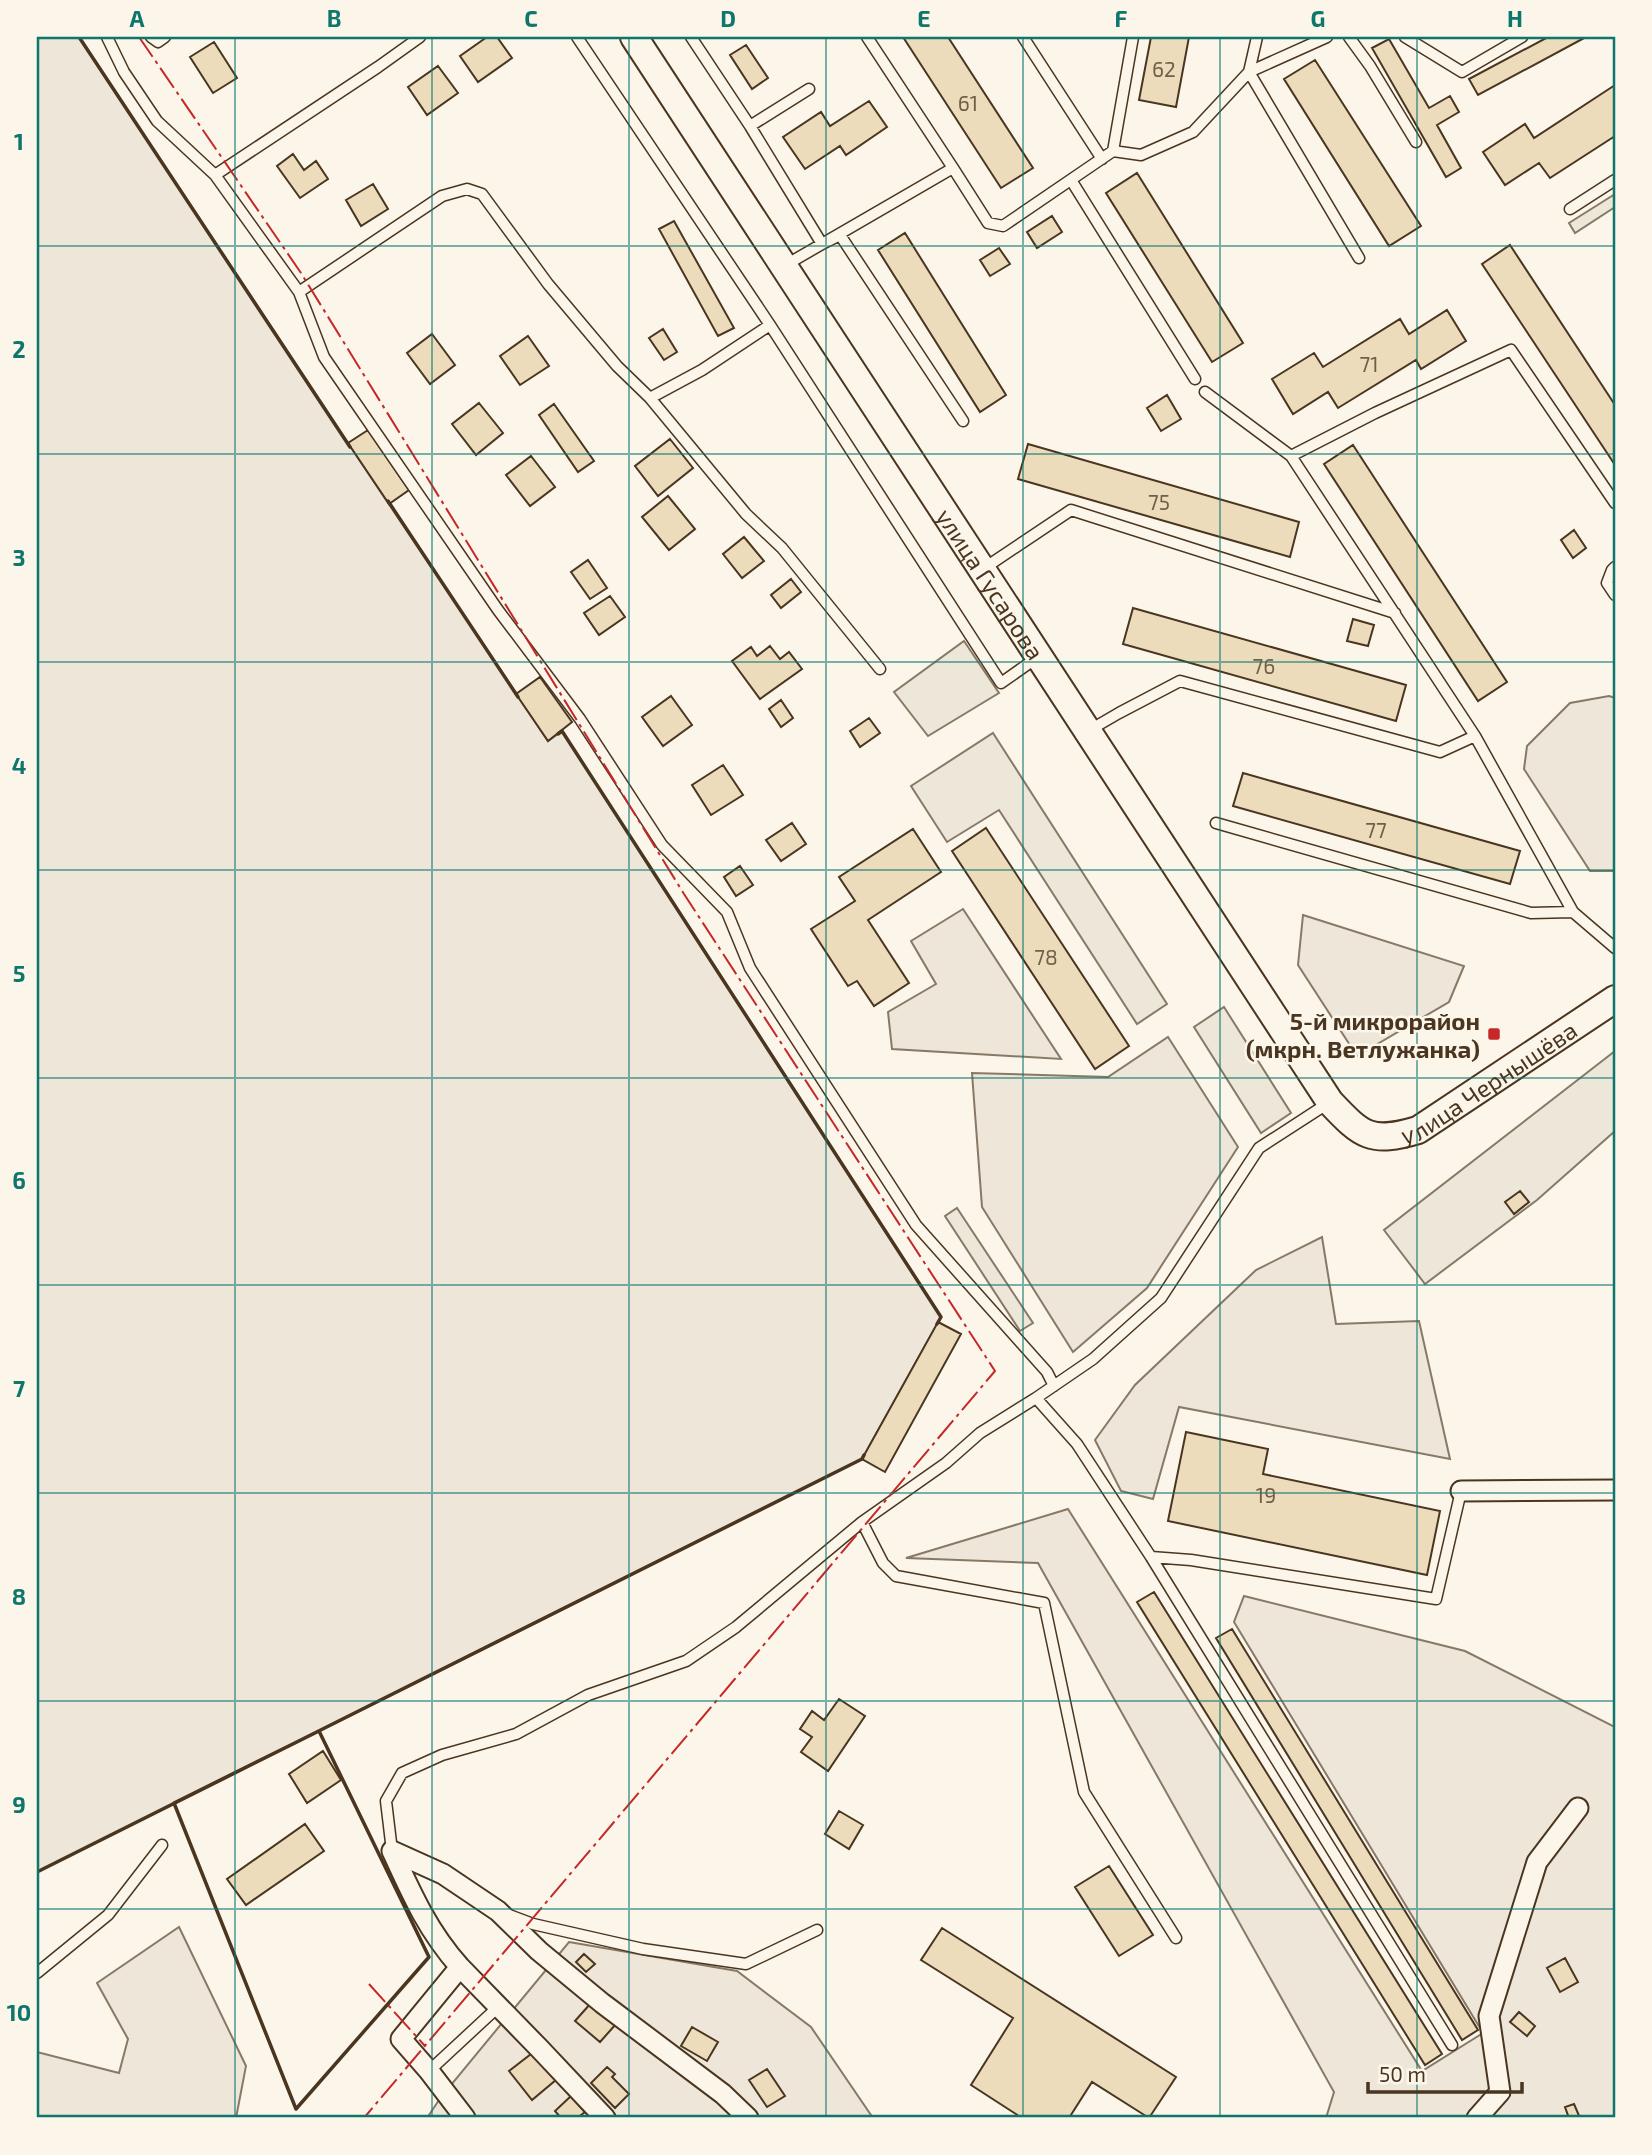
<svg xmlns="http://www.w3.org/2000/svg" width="1652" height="2155" font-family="'Exo 2',sans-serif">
  <rect width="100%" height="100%" fill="#fbf6e9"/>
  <path fill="#ede6d9" stroke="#887966" stroke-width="2" d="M 37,37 L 79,37 L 348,443 L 548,741 L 562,731 L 941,1317 L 862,1459 L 37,1872 Z
    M 1609,696 L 1615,698 L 1615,871 L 1590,871 L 1524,769 L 1527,746 L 1570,703 Z
    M 963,909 L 1061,1059 L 892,1049 L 888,1012 L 936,984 L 911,941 Z
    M 1303,915 L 1464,966 L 1449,1002 L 1357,1056 L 1298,965 Z
    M 1168,1037 L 1238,1147 L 1147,1288 L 1073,1352 L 982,1207 L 972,1073 L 1108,1077 Z
    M 1322,1237 L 1336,1324 L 1419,1321 L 1450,1459 L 1179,1407 L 1153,1499 L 1121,1491 L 1095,1440 L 1135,1385 L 1256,1270 Z
    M 1068,1509 L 1422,2071 L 1483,2033 L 1234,1622 L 1244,1596 L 1465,1651 L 1615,1727 L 1615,2118 L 1326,2118 L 1334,2092 L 1038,1563 L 906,1558 Z
    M 179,1927 L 246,2066 L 236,2118 L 37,2118 L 37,2052 L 119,2073 L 128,2039 L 97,1983 Z
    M 569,1942 L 737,1971 L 811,2027 L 873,2118 L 427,2118 L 441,2097 Z"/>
  <path fill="#ede7d9" stroke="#887966" stroke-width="2" d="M 1615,194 L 1615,207 L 1575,233 L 1569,223 Z
    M 964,641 L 999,693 L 928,736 L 894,692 Z
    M 993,733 L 1167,1004 L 1137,1024 L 999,810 L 947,842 L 911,786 Z
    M 1224,1007 L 1291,1113 L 1261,1133 L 1194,1027 Z
    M 1615,1051 L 1615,1131 L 1537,1200 L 1425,1284 L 1384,1230 Z
    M 957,1208 L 1033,1323 L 1020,1331 L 945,1216 Z"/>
  <path fill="#ecdcbc" stroke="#4a3520" stroke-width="2" d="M 487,37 L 497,37 L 512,58 L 478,82 L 460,56 Z
    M 903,37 L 948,37 L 1033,168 L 1001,188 Z
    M 1151,37 L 1189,37 L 1176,107 L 1139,100 Z
    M 1548,37 L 1586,37 L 1478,95 L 1469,79 Z
    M 1389,39 L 1429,108 L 1450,96 L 1459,112 L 1437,125 L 1461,168 L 1446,177 L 1372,48 Z
    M 214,42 L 237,78 L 213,93 L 190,57 Z
    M 746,45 L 768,78 L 752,89 L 730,55 Z
    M 1315,60 L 1421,226 L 1389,246 L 1284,79 Z
    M 438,66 L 458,93 L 427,115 L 408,87 Z
    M 1615,85 L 1615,136 L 1550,178 L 1539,163 L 1505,185 L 1483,152 L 1525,124 L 1534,138 Z
    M 869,101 L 887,127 L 846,155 L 840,146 L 805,169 L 783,137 L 821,112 L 830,126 Z
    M 293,154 L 304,170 L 316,161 L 328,179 L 300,198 L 277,166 Z
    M 1137,173 L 1243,343 L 1212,362 L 1106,193 Z
    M 373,184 L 388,209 L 361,226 L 346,200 Z
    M 1052,216 L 1062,232 L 1037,248 L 1027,232 Z
    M 674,221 L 734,328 L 718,336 L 659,229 Z
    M 905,233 L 1006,395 L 980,412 L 878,250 Z
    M 1510,245 L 1615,405 L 1615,465 L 1482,264 Z
    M 999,248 L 1010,264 L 990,276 L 980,260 Z
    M 1447,310 L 1466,341 L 1421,369 L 1416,360 L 1338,408 L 1328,392 L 1293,414 L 1272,379 L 1314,353 L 1323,367 L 1400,319 L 1409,334 Z
    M 663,329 L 677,352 L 664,360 L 649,338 Z
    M 432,334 L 455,365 L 430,384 L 407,353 Z
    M 528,336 L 549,366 L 520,385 L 500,356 Z
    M 1167,395 L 1181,419 L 1161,431 L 1147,408 Z
    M 479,403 L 503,433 L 476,455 L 452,424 Z
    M 554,404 L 594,461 L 578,472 L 539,415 Z
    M 368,430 L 409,490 L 389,504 L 348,443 Z
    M 670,439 L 693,468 L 658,496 L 635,466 Z
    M 1028,444 L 1299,522 L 1290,557 L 1018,479 Z
    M 1353,445 L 1507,682 L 1478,701 L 1324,464 Z
    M 531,456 L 555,487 L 530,506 L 506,475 Z
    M 668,496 L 695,529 L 669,550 L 642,517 Z
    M 1574,530 L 1586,548 L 1573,558 L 1561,540 Z
    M 744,537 L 764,561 L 742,578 L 723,554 Z
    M 588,560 L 607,588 L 590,599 L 571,572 Z
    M 791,579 L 801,592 L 781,608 L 771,595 Z
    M 610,596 L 625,617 L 599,635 L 584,613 Z
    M 1133,608 L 1406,685 L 1396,721 L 1123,644 Z
    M 1353,619 L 1374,625 L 1368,646 L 1347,641 Z
    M 770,646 L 780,659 L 789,652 L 802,669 L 760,699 L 732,661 L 751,647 L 757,656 Z
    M 540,677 L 572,722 L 548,741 L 516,694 Z
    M 671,696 L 692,725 L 663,746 L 642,717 Z
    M 781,700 L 793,718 L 781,727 L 769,709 Z
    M 869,718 L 880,733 L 860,747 L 850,731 Z
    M 723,765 L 743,795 L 711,815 L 692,785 Z
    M 1243,773 L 1520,851 L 1510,884 L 1233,806 Z
    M 792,823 L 806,844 L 781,861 L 766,840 Z
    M 986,828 L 1129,1046 L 1095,1069 L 952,851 Z
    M 913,829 L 941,872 L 868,920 L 909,983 L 874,1006 L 857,981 L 848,986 L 811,929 L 855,901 L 839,877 Z
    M 740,866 L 753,885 L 736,896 L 724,877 Z
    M 1520,1191 L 1529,1202 L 1514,1214 L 1505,1202 Z
    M 938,1322 L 961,1334 L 885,1472 L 862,1459 Z
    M 1186,1432 L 1268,1449 L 1263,1474 L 1440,1511 L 1427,1575 L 1168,1521 Z
    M 1154,1592 L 1442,2054 L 1425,2065 L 1137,1602 Z
    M 1232,1629 L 1478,2030 L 1462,2040 L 1216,1638 Z
    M 839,1699 L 865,1716 L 828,1771 L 801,1752 L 812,1737 L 800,1729 L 812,1711 L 824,1720 Z
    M 323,1751 L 341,1780 L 307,1803 L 289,1774 Z
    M 839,1811 L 863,1825 L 849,1849 L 825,1834 Z
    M 305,1824 L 324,1851 L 246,1905 L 227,1879 Z
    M 1109,1866 L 1153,1935 L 1119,1956 L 1075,1887 Z
    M 942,1928 L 1176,2077 L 1149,2118 L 1092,2082 L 1069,2118 L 1022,2118 L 971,2085 L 1013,2018 L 921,1960 Z
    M 584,1954 L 595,1964 L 586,1972 L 576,1962 Z
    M 1565,1958 L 1578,1982 L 1560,1992 L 1547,1968 Z
    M 591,2003 L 616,2024 L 600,2042 L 575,2021 Z
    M 1519,2012 L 1535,2026 L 1527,2036 L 1510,2022 Z
    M 692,2027 L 718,2042 L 707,2061 L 681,2046 Z
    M 535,2051 L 557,2079 L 532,2100 L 509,2071 Z
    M 607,2067 L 615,2074 L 612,2077 L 629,2094 L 615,2108 L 591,2083 Z
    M 767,2069 L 785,2096 L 767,2107 L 749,2080 Z
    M 571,2096 L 585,2112 L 577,2118 L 561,2118 L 555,2111 Z
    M 1574,2104 L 1580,2118 L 1569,2118 L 1565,2107 Z"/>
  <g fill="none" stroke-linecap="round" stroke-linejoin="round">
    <defs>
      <path id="lane" d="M 107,37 L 124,72 L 157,121 L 215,175 L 299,292 L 324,357 L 498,610 L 580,719 L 662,845 L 727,912 L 750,968 L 916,1225 L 1047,1372 L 1054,1386
        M 151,37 L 158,42 L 165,37
        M 577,37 L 770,325 L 1001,683 L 1038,657
        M 691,37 L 750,126 L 822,244 L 840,235 L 963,421
        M 867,37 L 953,168
        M 1023,37 L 1102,159
        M 1257,37 L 1249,72 L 1359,258
        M 1349,37 L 1370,66 L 1416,142
        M 1405,37 L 1462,72 L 1522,37
        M 750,126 L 809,89
        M 1113,151 L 1133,37
        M 215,175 L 378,67 L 420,37
        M 1071,180 L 1195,379
        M 1570,209 L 1615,180
        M 784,266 L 953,168 L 988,223 L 1003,226 L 1113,151 L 1141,155 L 1193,132 L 1249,72 L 1327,37
        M 299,292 L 442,196 L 467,189 L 482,194 L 548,284 L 617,366 L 650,398 L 746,514 L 782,548 L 880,669
        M 1205,392 L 1291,456
        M 650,398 L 702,370 L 770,325
        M 1615,567 L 1612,570 L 1607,583 L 1615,595
        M 983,569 L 1071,510 L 1395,613
        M 1088,731 L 1119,713 L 1180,681 L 1440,752 L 1475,736
        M 1216,823 L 1531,913 L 1573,912 L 1615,948
        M 1573,912 L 1475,736 L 1291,456 L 1375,413 L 1511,350 L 1615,503
        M 1036,1398 L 1077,1444 L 1151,1557
        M 862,1522 L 883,1563 L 896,1576 L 1044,1603 L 1084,1792 L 1176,1938
        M 392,1851 L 386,1801 L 402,1773 L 442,1755 L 516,1734 L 588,1695 L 686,1661 L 736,1627 L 862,1522 L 946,1463 L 980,1433 L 1036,1398 L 1093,1359 L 1161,1298 L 1259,1148 L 1330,1102
        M 509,1915 L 533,1924 L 643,1949 L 746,1964 L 817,1930
        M 37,1973 L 108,1915 L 162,1845
        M 1452,2045 L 1151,1557 L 1191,1560 L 1436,1599 L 1461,1491
        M 429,2071 L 498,2007"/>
      <path id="street" d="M 1461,1491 L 1615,1490
        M 392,1851 L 443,1874 L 498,1911 L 539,1951 L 602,2003 L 723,2094 L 748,2118
        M 392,1851 C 412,1895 428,1931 460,1967 L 401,2039 L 429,2071 L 465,2118
        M 460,1967 L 539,2048 L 605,2118
        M 1477,2118 L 1500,2092 L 1489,2016 L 1537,1862 L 1578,1808"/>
      <g id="secondary">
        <path id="s1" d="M 634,37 L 1330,1102 C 1362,1136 1371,1144 1418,1130 L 1615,999"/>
      </g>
    </defs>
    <use href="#lane" stroke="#4a3520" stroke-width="13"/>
    <use href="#street" stroke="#4a3520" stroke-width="23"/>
    <use href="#secondary" stroke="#4a3520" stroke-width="30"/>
    <use href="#lane" stroke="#fbf6e9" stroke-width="10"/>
    <use href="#street" stroke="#fbf6e9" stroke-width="19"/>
    <use href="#secondary" stroke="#fbf6e9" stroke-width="26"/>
    <path stroke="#4a3520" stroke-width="3.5" d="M 79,37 L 350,447
      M 388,501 L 518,697
      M 558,734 L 562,731 L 941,1317 L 937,1324
      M 319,1731 L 429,1957 L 296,2109 L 174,1803 Z
      M 37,1872 L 862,1459 L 864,1455"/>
    <path stroke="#c62828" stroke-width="2" stroke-dasharray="24 5 3.5 5" stroke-linecap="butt" d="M 139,37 L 301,273 L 684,894 L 995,1371 L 364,2118
      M 369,1984 L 425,2046"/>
  </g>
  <path fill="none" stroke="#0f766e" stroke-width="2" stroke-opacity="0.55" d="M 235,37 L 235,2118M 432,37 L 432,2118M 629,37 L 629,2118M 826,37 L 826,2118M 1023,37 L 1023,2118M 1220,37 L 1220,2118M 1417,37 L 1417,2118M 37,246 L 1615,246M 37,454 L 1615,454M 37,662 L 1615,662M 37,870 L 1615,870M 37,1078 L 1615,1078M 37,1285 L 1615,1285M 37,1493 L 1615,1493M 37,1701 L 1615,1701M 37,1909 L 1615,1909"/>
  <rect fill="#c62828" stroke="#fbf6e9" stroke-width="2.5" x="1487" y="1027" width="14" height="14" rx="3.5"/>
  <g text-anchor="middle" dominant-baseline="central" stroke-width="5" stroke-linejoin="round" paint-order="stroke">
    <g font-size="21" fill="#725f47">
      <text x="1164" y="68">62</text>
      <text x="968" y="102">61</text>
      <text x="1369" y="363">71</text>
      <text x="1159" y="501">75</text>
      <text x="1264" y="665">76</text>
      <text x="1376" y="829">77</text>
      <text x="1046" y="956">78</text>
      <text x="1266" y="1494">19</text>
    </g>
    <g font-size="24" fill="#4a3520" stroke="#fbf6e9">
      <text stroke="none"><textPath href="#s1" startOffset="653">улица Гусарова</textPath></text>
      <text stroke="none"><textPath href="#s1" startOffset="1458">улица Чернышёва</textPath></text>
    </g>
    <g font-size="24" font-weight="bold" fill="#4a3520" stroke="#fbf6e9" text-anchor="end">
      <text x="1480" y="1020">5-й микрорайон<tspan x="1480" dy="28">(мкрн. Ветлужанка)</tspan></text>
    </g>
  </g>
  <rect width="1652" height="2155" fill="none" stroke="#fbf6e9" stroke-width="77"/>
  <path d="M1368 2082v10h154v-10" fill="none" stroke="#4a3520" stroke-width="3.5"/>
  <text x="1379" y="2082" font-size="21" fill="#4a3520" stroke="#fbf6e9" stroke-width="5" paint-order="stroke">50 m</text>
  <rect x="38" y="38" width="1576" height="2078" fill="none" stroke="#0f766e" stroke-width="2.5"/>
  <g font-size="23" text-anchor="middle" font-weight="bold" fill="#0f766e">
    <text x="137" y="27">A</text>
    <text x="334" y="27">B</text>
    <text x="531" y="27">C</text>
    <text x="728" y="27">D</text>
    <text x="924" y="27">E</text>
    <text x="1121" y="27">F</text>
    <text x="1318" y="27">G</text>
    <text x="1515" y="27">H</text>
    <text x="19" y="150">1</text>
    <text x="19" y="358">2</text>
    <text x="19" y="566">3</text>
    <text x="19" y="774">4</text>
    <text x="19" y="982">5</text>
    <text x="19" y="1189">6</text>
    <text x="19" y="1397">7</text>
    <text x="19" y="1605">8</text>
    <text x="19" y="1813">9</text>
    <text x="19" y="2021">10</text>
  </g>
</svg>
